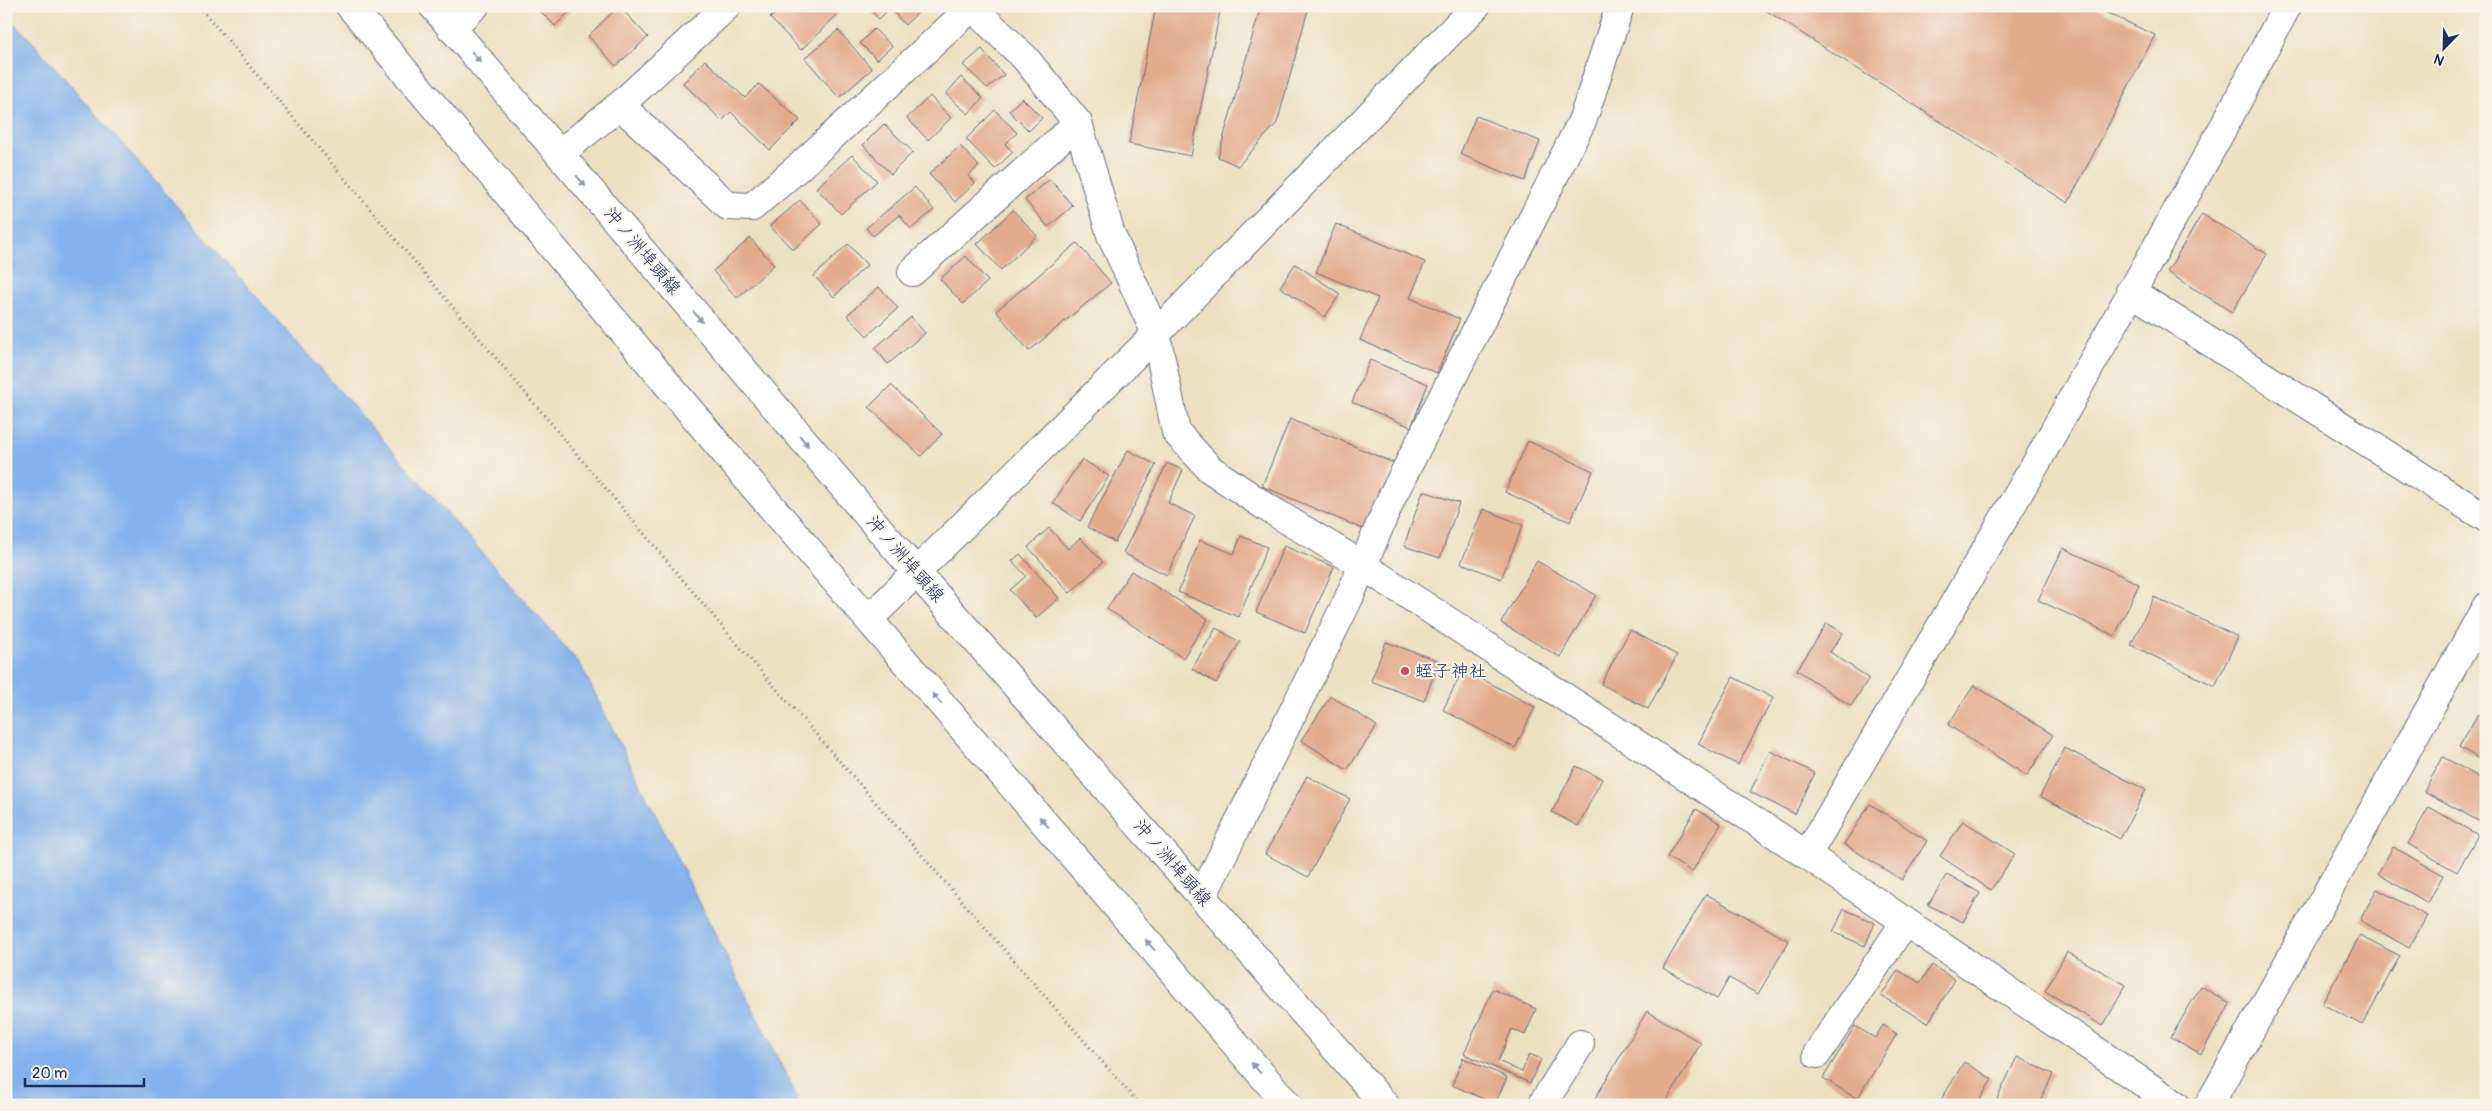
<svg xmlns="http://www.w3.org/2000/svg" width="2492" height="1111" font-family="Pangolin,'Klee One',sans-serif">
  <rect width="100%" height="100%" fill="#f7f3e8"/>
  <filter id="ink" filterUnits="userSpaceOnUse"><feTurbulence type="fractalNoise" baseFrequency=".02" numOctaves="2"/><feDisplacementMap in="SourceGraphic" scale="10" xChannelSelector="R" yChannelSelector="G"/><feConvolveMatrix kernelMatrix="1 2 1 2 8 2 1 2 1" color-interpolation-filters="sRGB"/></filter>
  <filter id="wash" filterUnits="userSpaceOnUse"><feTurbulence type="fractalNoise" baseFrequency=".0096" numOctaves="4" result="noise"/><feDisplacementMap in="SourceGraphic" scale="20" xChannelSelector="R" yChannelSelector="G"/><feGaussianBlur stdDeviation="1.12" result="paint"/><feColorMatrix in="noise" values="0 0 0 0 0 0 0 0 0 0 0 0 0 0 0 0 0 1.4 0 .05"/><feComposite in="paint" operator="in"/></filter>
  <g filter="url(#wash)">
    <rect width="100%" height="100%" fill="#ece2c2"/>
    <path fill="#82b1ec" stroke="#4e70a5" d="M 6,16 L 27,36 L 580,664 L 801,1105 L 6,1105 Z"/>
    <g id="blocks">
      <path fill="#e2ab8e" d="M 535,6 L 575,6 L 555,26 Z
        M 619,6 L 648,37 L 616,66 L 588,36 Z
        M 782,6 L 830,6 L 838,14 L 801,50 L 770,18 Z
        M 866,6 L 925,6 L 905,25 L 890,8 L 879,19 Z
        M 1156,6 L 1221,6 L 1191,156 L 1129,144 Z
        M 1261,6 L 1309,6 L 1277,123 L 1238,166 L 1218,157 Z
        M 1759,6 L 2092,6 L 2155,35 L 2068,203 Z
        M 874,29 L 892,46 L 877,60 L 860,43 Z
        M 838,30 L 872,69 L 839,98 L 805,58 Z
        M 982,49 L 1004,75 L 987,88 L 963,65 Z
        M 705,60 L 745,98 L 759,84 L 800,120 L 770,150 L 731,112 L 722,121 L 683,83 Z
        M 961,77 L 983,98 L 968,114 L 946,94 Z
        M 930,96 L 951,118 L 928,140 L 907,118 Z
        M 1022,98 L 1042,118 L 1029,131 L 1009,111 Z
        M 995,110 L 1017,133 L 1005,144 L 1013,152 L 995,169 L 966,139 Z
        M 1476,116 L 1540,141 L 1525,181 L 1460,154 Z
        M 884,124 L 913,152 L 891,174 L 863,145 Z
        M 960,146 L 979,166 L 968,176 L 975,183 L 955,202 L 929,174 Z
        M 852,155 L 877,181 L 841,214 L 816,188 Z
        M 1050,179 L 1073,206 L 1048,227 L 1025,200 Z
        M 915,187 L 934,210 L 911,229 L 899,215 L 873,236 L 866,228 Z
        M 800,200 L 822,224 L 793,250 L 770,226 Z
        M 1013,210 L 1037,236 L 1001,270 L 977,244 Z
        M 2202,214 L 2267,254 L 2232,312 L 2167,272 Z
        M 1336,224 L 1425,262 L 1410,298 L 1460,319 L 1437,373 L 1360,340 L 1378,298 L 1316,272 Z
        M 750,238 L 774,265 L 737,298 L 713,271 Z
        M 1077,243 L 1111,283 L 1029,351 L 996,311 Z
        M 848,244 L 867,265 L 834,297 L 814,276 Z
        M 966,256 L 988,281 L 963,304 L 940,279 Z
        M 1295,264 L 1340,294 L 1325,317 L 1280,287 Z
        M 879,287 L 898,308 L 867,336 L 847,315 Z
        M 911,317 L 925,333 L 888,364 L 875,348 Z
        M 1370,360 L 1428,384 L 1411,427 L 1352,402 Z
        M 891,385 L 942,434 L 921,456 L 869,407 Z
        M 1290,419 L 1394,463 L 1365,530 L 1262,486 Z
        M 1528,441 L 1593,471 L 1570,522 L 1505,492 Z
        M 1128,450 L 1156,465 L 1115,542 L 1087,527 Z
        M 1082,459 L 1109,476 L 1080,521 L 1053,503 Z
        M 1167,463 L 1183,470 L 1168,503 L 1195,516 L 1167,575 L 1123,553 Z
        M 1423,491 L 1459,503 L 1440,558 L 1404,546 Z
        M 1483,509 L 1523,525 L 1501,579 L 1461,563 Z
        M 1049,528 L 1068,549 L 1080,538 L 1103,562 L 1070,593 L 1028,547 Z
        M 1241,536 L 1267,547 L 1239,617 L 1178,592 L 1200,540 L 1234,554 Z
        M 1284,546 L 1334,567 L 1305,633 L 1256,612 Z
        M 2063,548 L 2139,584 L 2115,636 L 2038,600 Z
        M 1020,554 L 1059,598 L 1036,618 L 1010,590 L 1026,576 L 1012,561 Z
        M 1537,561 L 1596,595 L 1560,657 L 1501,623 Z
        M 1131,571 L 1208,619 L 1183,658 L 1107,609 Z
        M 2154,597 L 2238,637 L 2215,686 L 2131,645 Z
        M 1827,623 L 1843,633 L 1830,652 L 1869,678 L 1851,706 L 1797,670 Z
        M 1216,628 L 1240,642 L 1216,683 L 1192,669 Z
        M 1630,630 L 1677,655 L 1648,709 L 1601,684 Z
        M 1386,642 L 1439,661 L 1424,701 L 1371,681 Z
        M 1463,669 L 1535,707 L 1515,748 L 1443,710 Z
        M 1733,677 L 1773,698 L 1738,765 L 1698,744 Z
        M 1974,685 L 2053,735 L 2027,776 L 1948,725 Z
        M 1331,696 L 1377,726 L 1347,770 L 1301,740 Z
        M 2478,714 L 2486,718 L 2486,763 L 2459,747 Z
        M 2065,748 L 2146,790 L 2120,839 L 2040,796 Z
        M 1770,751 L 1815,773 L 1795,814 L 1750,792 Z
        M 2443,757 L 2486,781 L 2484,824 L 2424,791 Z
        M 1576,766 L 1602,779 L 1578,826 L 1552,812 Z
        M 1307,776 L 1350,799 L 1308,877 L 1265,854 Z
        M 1870,804 L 1927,841 L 1902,880 L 1844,844 Z
        M 2429,807 L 2478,835 L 2457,872 L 2408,844 Z
        M 1696,809 L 1721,824 L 1692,872 L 1667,857 Z
        M 1963,821 L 2015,854 L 1991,890 L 1940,856 Z
        M 2393,847 L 2443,875 L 2428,903 L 2378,874 Z
        M 1947,874 L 1980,893 L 1963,922 L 1928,905 Z
        M 2377,889 L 2427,916 L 2409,948 L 2360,920 Z
        M 1706,894 L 1789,941 L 1758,994 L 1729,978 L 1717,999 L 1663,968 Z
        M 1844,909 L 1875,923 L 1865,946 L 1833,932 Z
        M 2360,935 L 2400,956 L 2362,1025 L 2322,1004 Z
        M 2067,952 L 2126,985 L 2103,1026 L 2045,991 Z
        M 1932,965 L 1955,980 L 1928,1023 L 1881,996 L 1898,970 L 1920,983 Z
        M 2201,986 L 2230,1004 L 2201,1054 L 2171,1037 Z
        M 1493,989 L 1536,1009 L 1525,1035 L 1512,1029 L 1498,1061 L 1522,1072 L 1529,1054 L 1541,1059 L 1530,1083 L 1464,1054 Z
        M 1647,1011 L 1701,1043 L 1664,1105 L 1591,1105 Z
        M 1883,1025 L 1897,1034 L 1857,1099 L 1823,1078 L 1855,1026 L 1875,1038 Z
        M 2017,1057 L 2053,1074 L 2038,1105 L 1994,1105 Z
        M 1463,1058 L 1507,1077 L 1495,1104 L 1452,1085 Z
        M 1964,1062 L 1992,1079 L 1977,1105 L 1938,1105 Z"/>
    </g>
  </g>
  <g filter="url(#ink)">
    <use href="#blocks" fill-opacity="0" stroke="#646e81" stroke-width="1"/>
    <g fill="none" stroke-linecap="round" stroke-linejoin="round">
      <defs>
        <path id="street" d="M 727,6 L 620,105 L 728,206 L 752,207 L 800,166 L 972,7
          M 971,6 L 1025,58 L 1078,123 L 1111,235 L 1156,334 L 1176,432 L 1210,469 L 1266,507 L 1362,565 L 1807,855 L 2176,1105
          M 451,28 L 475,6
          M 559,154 L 620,105
          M 912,272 L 1078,123
          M 2130,291 L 2486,518
          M 1807,855 L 2038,460 L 2228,119 L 2287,6
          M 1202,897 L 1348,600 L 1392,497 L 1583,119 L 1620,6
          M 1817,1054 L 1905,922
          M 1542,1105 L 1580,1044
          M 2209,1105 L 2486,607"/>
        <path id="secondary" d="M 350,6 L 737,467 L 1288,1105
          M 433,6 L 916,572 L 1385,1105
          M 869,619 L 1156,334 L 1476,6"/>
      </defs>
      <use href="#street" stroke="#646e81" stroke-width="30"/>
      <use href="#secondary" stroke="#646e81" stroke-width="30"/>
      <path stroke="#646e81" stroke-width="3" stroke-dasharray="1 4" stroke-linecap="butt" d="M 199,6 L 731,637 L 1140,1105"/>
      <use href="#street" stroke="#fff" stroke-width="28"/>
      <use href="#secondary" stroke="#fff" stroke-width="28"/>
    </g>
    <defs><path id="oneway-solid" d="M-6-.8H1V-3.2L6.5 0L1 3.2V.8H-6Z" transform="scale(1.25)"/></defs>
    <g fill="#8d97ae">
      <use href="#oneway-solid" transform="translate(476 57) rotate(50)"/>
      <use href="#oneway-solid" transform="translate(581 181) rotate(50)"/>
      <use href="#oneway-solid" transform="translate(698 317) rotate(50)"/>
      <use href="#oneway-solid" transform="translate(804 441) rotate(50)"/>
      <use href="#oneway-solid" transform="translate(937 699) rotate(-131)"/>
      <use href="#oneway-solid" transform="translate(1044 822) rotate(-131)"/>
      <use href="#oneway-solid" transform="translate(1150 945) rotate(-131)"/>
      <use href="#oneway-solid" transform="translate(1256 1068) rotate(-131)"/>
    </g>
  </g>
  <circle fill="#d1495b" stroke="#f7f3e8" stroke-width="2" cx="1405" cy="671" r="5"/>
  <g text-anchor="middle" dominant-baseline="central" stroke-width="4" stroke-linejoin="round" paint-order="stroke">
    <g font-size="18" fill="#1b2f5e" stroke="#f7f3e8">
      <text transform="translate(642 251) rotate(50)">沖ノ洲埠頭線</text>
      <text transform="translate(905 559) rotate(49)">沖ノ洲埠頭線</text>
      <text transform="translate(1172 863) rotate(49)">沖ノ洲埠頭線</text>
    </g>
    <g font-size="18" fill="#1b2f5e" stroke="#f7f3e8" text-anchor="start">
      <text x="1415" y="671">蛭子神社</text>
    </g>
  </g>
  <rect width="2492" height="1111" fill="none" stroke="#f7f3e8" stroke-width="25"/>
  <g transform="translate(2444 48) rotate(203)" stroke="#f7f3e8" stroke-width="4" paint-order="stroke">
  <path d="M0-4L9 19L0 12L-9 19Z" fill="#1b2f5e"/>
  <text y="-8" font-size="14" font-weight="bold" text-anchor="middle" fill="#1b2f5e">N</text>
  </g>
  <path d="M25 1078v8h119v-8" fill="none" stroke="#1b2f5e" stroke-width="2.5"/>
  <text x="32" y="1078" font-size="15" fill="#1b2f5e" stroke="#f7f3e8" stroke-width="4" paint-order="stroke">20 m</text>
</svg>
